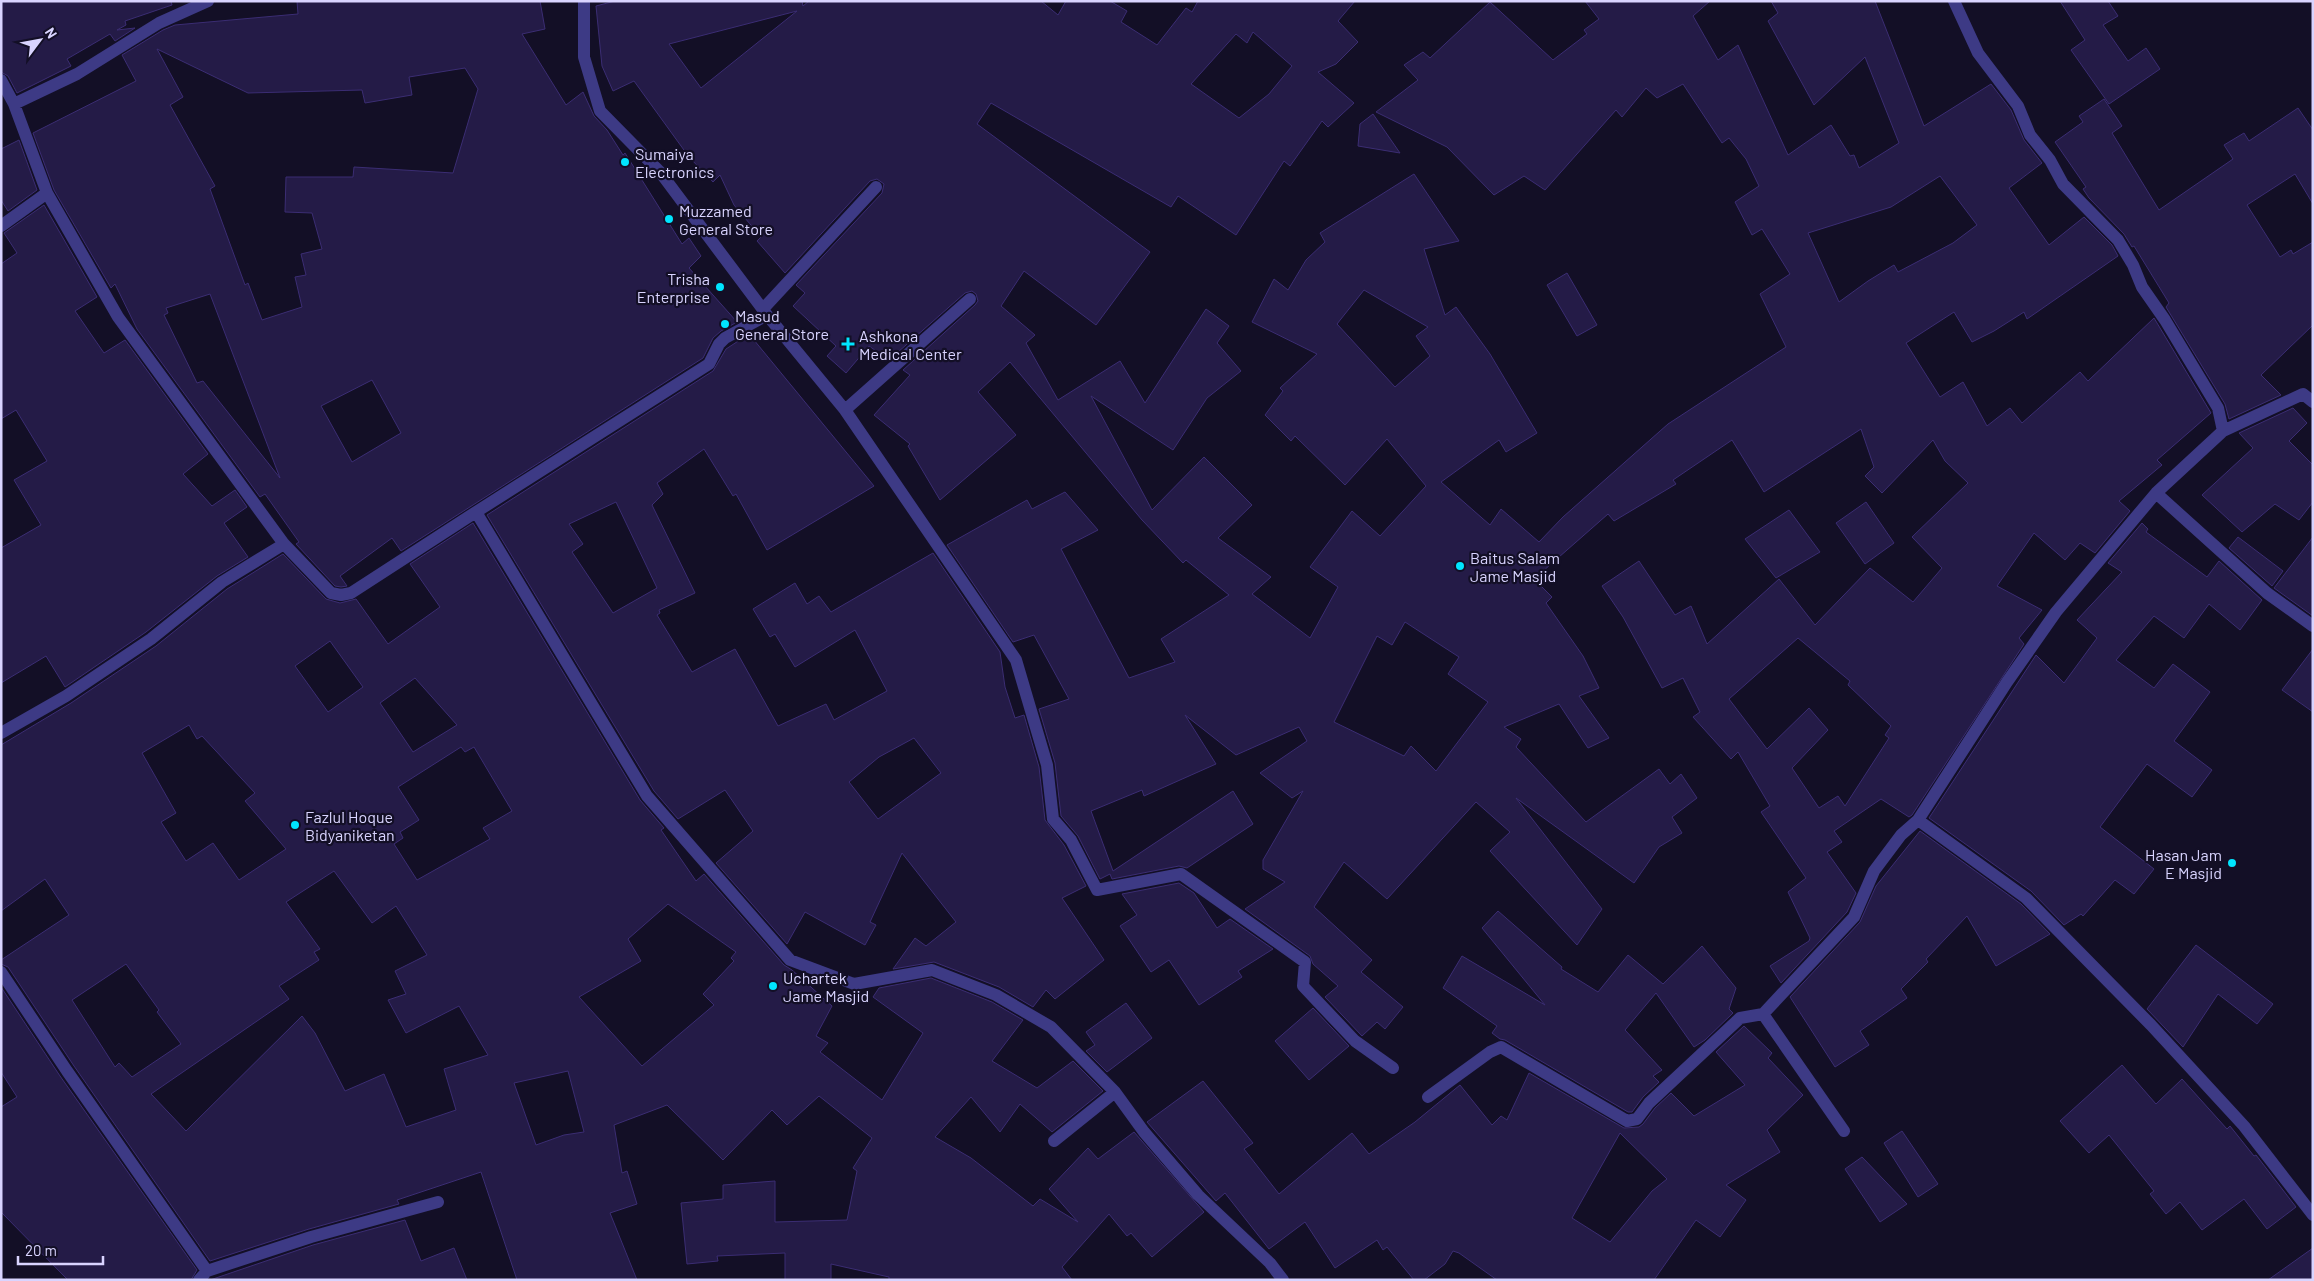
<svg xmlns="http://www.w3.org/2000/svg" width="2314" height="1281" font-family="Barlow,sans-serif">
  <rect width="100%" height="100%" fill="#130f26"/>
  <path fill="#241b47" stroke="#3b2d73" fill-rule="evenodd" d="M 1,1 L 171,1 L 172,5 L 125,21 L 126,25 L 117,30 L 135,28 L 115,41 L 110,34 L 67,59 L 71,66 L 17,93 L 8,76 L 1,72 Z
    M 297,1 L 540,1 L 545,29 L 522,34 L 566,105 L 583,92 L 594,116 L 607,130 L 623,155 L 625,153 L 682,244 L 689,238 L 701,256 L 689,268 L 737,322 L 721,331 L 713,338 L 703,358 L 401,551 L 392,538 L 340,576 L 347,586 L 341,587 L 335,586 L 296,544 L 299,542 L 265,494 L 260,497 L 137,329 L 115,284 L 111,288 L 54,190 L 33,133 L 136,81 L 122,55 L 163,30 L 175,25 L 298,14 ZM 157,49 L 248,93 L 362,90 L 365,103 L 412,95 L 409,77 L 465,68 L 478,89 L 453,173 L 354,167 L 353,177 L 286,177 L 285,212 L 312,213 L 322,249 L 301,254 L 306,275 L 295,277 L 302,307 L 262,320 L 248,283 L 245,285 L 210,189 L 215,186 L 170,105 L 183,97 ZM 210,294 L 280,478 L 203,381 L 197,383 L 164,315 L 168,313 L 166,308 ZM 372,380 L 401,433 L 352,462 L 321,406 Z
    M 615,1 L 802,1 L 803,6 L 809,1 L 1041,1 L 1058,15 L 1066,1 L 1110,1 L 1127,11 L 1121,22 L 1157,45 L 1186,8 L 1192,12 L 1198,1 L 1355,1 L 1338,21 L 1358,42 L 1336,64 L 1318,72 L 1354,103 L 1328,127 L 1322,121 L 1290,166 L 1284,161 L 1236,235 L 1178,196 L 1171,207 L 991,103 L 977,124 L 1150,252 L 1096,325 L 1024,271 L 1001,306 L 1035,335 L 1026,343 L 1058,400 L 1120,361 L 1145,403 L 1206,309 L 1229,326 L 1217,343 L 1241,371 L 1207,398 L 1173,450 L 1091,396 L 1152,510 L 1204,457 L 1252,505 L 1218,538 L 1271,577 L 1252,594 L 1310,638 L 1338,587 L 1310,567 L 1352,511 L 1380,536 L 1426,486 L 1387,439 L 1345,485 L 1295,436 L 1291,441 L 1265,415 L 1283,391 L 1280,388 L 1317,354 L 1252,322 L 1274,279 L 1288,290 L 1306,260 L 1325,242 L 1320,233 L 1414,174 L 1459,241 L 1424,249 L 1445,315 L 1456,307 L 1490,354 L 1537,433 L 1506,452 L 1499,440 L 1441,482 L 1490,525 L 1501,509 L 1539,542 L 1563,517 L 1668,424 L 1786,347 L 1760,294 L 1790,274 L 1762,229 L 1752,235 L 1735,202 L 1759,186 L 1746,159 L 1729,138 L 1722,143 L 1683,84 L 1657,98 L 1646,88 L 1622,117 L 1616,110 L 1545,190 L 1524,176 L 1494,195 L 1447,147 L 1376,112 L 1418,80 L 1404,65 L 1423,52 L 1430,58 L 1490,2 L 1553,60 L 1587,34 L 1584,30 L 1599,19 L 1585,1 L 1710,1 L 1693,16 L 1718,60 L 1738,45 L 1788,155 L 1831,125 L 1850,156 L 1854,155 L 1859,168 L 1899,143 L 1865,57 L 1814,105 L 1768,21 L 1778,13 L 1771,1 L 1875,1 L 1924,126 L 1991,84 L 2011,110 L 2024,140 L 2042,163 L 2009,188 L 2049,245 L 2084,217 L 2112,245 L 2118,256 L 2027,319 L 2024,312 L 1994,331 L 1972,342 L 1954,312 L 1906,343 L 1940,397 L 1963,382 L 1987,426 L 2010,408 L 2022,423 L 2080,372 L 2088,381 L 2154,318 L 2211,413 L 2157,460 L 2162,465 L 2119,501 L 2130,511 L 2095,553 L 2080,543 L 2065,560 L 2034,533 L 1997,586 L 2042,610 L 2019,638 L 2024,644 L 1912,815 L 1909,817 L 1881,799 L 1834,831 L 1842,842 L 1827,852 L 1856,893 L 1847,912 L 1781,983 L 1770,966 L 1809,941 L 1810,938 L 1788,892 L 1806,878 L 1761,812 L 1770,806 L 1738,752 L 1731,759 L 1693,717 L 1700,712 L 1683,678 L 1662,688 L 1623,617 L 1602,586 L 1639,561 L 1675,615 L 1691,606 L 1707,644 L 1779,579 L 1815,625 L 1870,568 L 1913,602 L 1942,568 L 1912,537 L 1968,483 L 1945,461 L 1933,440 L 1882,493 L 1865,476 L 1874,467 L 1861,429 L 1764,492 L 1732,440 L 1673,480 L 1676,484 L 1614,521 L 1608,514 L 1534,579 L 1552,597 L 1546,603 L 1583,656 L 1599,688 L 1579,696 L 1609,738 L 1588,748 L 1559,704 L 1504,727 L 1521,739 L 1516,747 L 1586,822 L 1659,769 L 1670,784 L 1681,774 L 1697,798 L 1672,817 L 1682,833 L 1659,847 L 1634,883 L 1516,798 L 1602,909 L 1577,945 L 1490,851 L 1510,832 L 1476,802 L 1387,899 L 1344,862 L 1314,907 L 1372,960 L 1361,972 L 1403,1007 L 1385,1029 L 1377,1022 L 1362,1036 L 1325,997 L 1338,986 L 1313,964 L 1310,956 L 1245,909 L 1285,882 L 1263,869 L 1263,860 L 1303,791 L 1292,798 L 1260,773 L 1307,741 L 1299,727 L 1236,755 L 1185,715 L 1216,764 L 1144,796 L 1142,790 L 1091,811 L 1113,871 L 1233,791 L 1253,824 L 1187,868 L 1179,866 L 1112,879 L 1110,874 L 1100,879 L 1078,836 L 1061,816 L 1055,763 L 1039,709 L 1069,699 L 1034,635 L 1013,642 L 947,545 L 1027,500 L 1032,509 L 1065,492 L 1098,530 L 1061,549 L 1129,678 L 1175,662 L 1161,639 L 1229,595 L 1186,560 L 1183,563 L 1142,520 L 1010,362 L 978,392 L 1016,435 L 940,500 L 908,446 L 910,444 L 874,415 L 910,375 L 903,370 L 975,305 L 978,301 L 976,294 L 972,291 L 965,293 L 889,360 L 869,346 L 846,373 L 827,356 L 836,346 L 793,306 L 805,293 L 796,285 L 882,193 L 884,184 L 877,179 L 870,181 L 785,273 L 757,241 L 761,237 L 734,205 L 720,175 L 713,182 L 689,157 L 634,81 L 613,91 L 602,66 L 596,6 ZM 797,11 L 701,88 L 669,44 ZM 1253,32 L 1292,66 L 1269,94 L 1239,118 L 1191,84 L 1236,34 L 1247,43 ZM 1940,176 L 1977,225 L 1953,243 L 1898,272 L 1894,265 L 1868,281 L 1839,302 L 1808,233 L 1891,207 ZM 1364,290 L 1428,327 L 1416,336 L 1430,356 L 1395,387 L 1337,324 ZM 1405,622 L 1459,657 L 1448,674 L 1488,702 L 1436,771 L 1411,746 L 1404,756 L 1334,722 L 1377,636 L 1392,645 ZM 1798,638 L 1850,681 L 1848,685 L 1891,726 L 1885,735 L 1889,738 L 1845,806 L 1838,796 L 1819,808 L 1792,768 L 1828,730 L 1809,708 L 1767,749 L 1729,699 Z
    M 2060,1 L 2108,1 L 2118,16 L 2103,25 L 2128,61 L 2146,48 L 2160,69 L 2109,104 L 2071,50 L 2085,40 Z
    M 2104,99 L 2122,126 L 2112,133 L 2159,210 L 2233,159 L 2224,145 L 2244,133 L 2249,141 L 2298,108 L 2313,130 L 2313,204 L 2295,174 L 2247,205 L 2280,257 L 2291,250 L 2293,254 L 2313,242 L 2313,325 L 2261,375 L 2281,395 L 2229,419 L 2225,404 L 2166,307 L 2169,303 L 2134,246 L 2132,247 L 2124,234 L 2089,198 L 2083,189 L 2086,187 L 2055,142 L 2083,122 L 2079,116 Z
    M 1373,114 L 1400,153 L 1358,146 L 1360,124 Z
    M 19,140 L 37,190 L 8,211 L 1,200 L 1,149 Z
    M 44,205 L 97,297 L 75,311 L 104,353 L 125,340 L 208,454 L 183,474 L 212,506 L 235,490 L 247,507 L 224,523 L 248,557 L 217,576 L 146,632 L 65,687 L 46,656 L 1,683 L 1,548 L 41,525 L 14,480 L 47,461 L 16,410 L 1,419 L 1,264 L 17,253 L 4,233 Z
    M 1567,273 L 1597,325 L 1577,336 L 1547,285 Z
    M 749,334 L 874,486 L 767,550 L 736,494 L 733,496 L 704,449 L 657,483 L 663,494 L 652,505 L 695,593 L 659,610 L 660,613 L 657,615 L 692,672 L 735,649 L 778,726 L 826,704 L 834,720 L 887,691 L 855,630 L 795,667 L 775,634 L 770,637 L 753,609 L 795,583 L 807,604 L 819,596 L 831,612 L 933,553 L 1000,652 L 1005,687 L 1015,718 L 1024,715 L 1039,767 L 1045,820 L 1064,845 L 1086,886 L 1062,898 L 1104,960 L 1055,999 L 1046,990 L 1033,1007 L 999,987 L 934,962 L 893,969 L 915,938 L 926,946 L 956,922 L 902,853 L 870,922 L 876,925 L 865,945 L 805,912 L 787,944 L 716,863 L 753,831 L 725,790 L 678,819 L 654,791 L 487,515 L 713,371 L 726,349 ZM 616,502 L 657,588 L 613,613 L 572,552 L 583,544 L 569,524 ZM 914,738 L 941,773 L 878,819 L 849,782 L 879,757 Z
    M 2293,408 L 2307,423 L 2289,441 L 2313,465 L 2313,502 L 2299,520 L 2275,504 L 2242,532 L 2202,495 L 2253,448 L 2239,433 Z
    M 1866,502 L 1894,543 L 1865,564 L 1836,523 Z
    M 1789,510 L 1820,552 L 1776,578 L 1745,539 Z
    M 473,523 L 640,800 L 664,828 L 661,830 L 696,881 L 704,874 L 784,965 L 792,970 L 832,1006 L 816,1036 L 828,1043 L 820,1052 L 882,1100 L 923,1033 L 873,997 L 879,988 L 931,978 L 992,1002 L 1023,1020 L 992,1061 L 1037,1088 L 1073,1061 L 1103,1091 L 1052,1132 L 1020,1104 L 1000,1132 L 971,1097 L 935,1137 L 971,1158 L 1033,1206 L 1040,1199 L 1078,1222 L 1049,1189 L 1088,1148 L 1098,1159 L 1134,1132 L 1204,1212 L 1152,1257 L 1131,1233 L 1127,1236 L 1109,1214 L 1062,1267 L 1072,1280 L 889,1280 L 889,1277 L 831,1264 L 831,1280 L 785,1280 L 785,1253 L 717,1256 L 718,1261 L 687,1264 L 681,1203 L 723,1199 L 723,1185 L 775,1181 L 775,1222 L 847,1220 L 857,1171 L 853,1168 L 872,1138 L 819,1096 L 787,1125 L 772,1110 L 723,1160 L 667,1105 L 614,1125 L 622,1173 L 627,1171 L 637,1204 L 610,1213 L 637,1280 L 517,1280 L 481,1172 L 397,1200 L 399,1204 L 309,1229 L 210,1261 L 74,1066 L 8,967 L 1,964 L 1,960 L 69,915 L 45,879 L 1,911 L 1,745 L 71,703 L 156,646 L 227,589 L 283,554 L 326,599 L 340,603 L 356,599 L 388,644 L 440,607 L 410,564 ZM 330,641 L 363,687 L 328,712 L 295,666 ZM 415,678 L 457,725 L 413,752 L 380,703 ZM 189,725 L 197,739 L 202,736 L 255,793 L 245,801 L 286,849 L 239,880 L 213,843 L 186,861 L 161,822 L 176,813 L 142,753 ZM 461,747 L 465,752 L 474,747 L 512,811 L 483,828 L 490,839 L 417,880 L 394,844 L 403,838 L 400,832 L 419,820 L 398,787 ZM 334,871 L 372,923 L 396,906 L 427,955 L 395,971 L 406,994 L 388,1000 L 406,1033 L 459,1006 L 488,1055 L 444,1069 L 456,1110 L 406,1127 L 384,1074 L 345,1091 L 315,1033 L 302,1016 L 186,1131 L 151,1094 L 289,999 L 279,986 L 319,960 L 314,952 L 320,949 L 286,902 ZM 668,904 L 736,952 L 731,958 L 734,961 L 703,994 L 714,1005 L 642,1066 L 579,997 L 641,961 L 628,939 ZM 126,964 L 159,1010 L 157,1012 L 181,1044 L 132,1077 L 119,1063 L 115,1067 L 72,1000 ZM 568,1071 L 584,1132 L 564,1135 L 536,1145 L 514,1083 Z
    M 2142,523 L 2148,529 L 2146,532 L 2207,577 L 2219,561 L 2262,600 L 2240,630 L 2209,604 L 2184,638 L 2154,616 L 2116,660 L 2154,688 L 2173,664 L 2210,692 L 2174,741 L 2212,770 L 2192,797 L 2147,764 L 2100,827 L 2154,869 L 2134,894 L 2115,880 L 2083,916 L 2081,914 L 2064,925 L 2031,891 L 1929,818 L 2036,655 L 2064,683 L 2097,638 L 2077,620 L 2122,572 L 2108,563 Z
    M 2238,537 L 2283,571 L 2272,586 L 2229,548 Z
    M 2313,537 L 2313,616 L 2274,588 Z
    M 2313,649 L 2313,712 L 2282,690 Z
    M 1920,831 L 2021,904 L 2050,934 L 1996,966 L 1967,916 L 1926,959 L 1928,962 L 1901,989 L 1907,998 L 1860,1031 L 1869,1045 L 1835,1067 L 1790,997 L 1860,922 L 1876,886 Z
    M 1179,883 L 1194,893 L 1217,928 L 1230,919 L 1273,949 L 1238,971 L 1242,977 L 1199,1005 L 1169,960 L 1151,972 L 1120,926 L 1137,915 L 1122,894 Z
    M 1498,911 L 1562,967 L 1561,969 L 1598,992 L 1628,955 L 1663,984 L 1702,946 L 1736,988 L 1729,1009 L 1733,1013 L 1705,1040 L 1694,1047 L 1656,993 L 1625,1030 L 1662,1070 L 1653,1076 L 1659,1082 L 1643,1097 L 1632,1112 L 1628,1112 L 1505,1040 L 1500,1039 L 1492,1033 L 1497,1026 L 1443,988 L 1462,956 L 1545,1005 L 1482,928 Z
    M 2196,945 L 2273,1004 L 2257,1024 L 2218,994 L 2183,1047 L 2147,1009 Z
    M 1,987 L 60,1076 L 197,1270 L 191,1280 L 68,1280 L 1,1212 L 1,1107 L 17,1097 L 1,1072 Z
    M 1126,1003 L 1152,1038 L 1107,1072 L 1086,1051 L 1095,1045 L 1086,1032 Z
    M 1313,1008 L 1349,1046 L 1309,1080 L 1275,1041 Z
    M 1744,1026 L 1772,1053 L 1768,1058 L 1803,1095 L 1767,1130 L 1780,1152 L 1726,1185 L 1746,1200 L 1720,1237 L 1696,1220 L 1654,1280 L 1497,1280 L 1459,1253 L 1453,1251 L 1445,1264 L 1424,1280 L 1414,1280 L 1387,1247 L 1383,1250 L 1377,1240 L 1335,1268 L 1305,1222 L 1269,1249 L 1225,1193 L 1216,1201 L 1147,1122 L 1203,1081 L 1253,1143 L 1244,1149 L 1279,1194 L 1352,1133 L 1369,1154 L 1415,1122 L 1460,1085 L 1492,1125 L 1501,1116 L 1507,1120 L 1529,1073 L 1624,1128 L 1639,1127 L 1643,1124 L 1655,1108 L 1671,1093 L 1694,1116 L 1745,1085 L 1716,1052 ZM 1620,1133 L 1667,1179 L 1652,1191 L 1610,1242 L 1572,1218 Z
    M 2122,1065 L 2156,1104 L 2182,1079 L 2227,1129 L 2230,1126 L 2254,1156 L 2256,1155 L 2296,1207 L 2267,1229 L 2244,1199 L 2202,1230 L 2180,1202 L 2166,1214 L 2150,1194 L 2154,1191 L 2109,1135 L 2089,1153 L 2060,1121 Z
    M 1902,1131 L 1938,1184 L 1918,1197 L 1884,1143 Z
    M 1862,1157 L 1907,1204 L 1880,1222 L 1845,1169 Z
    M 405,1220 L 421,1261 L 454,1248 L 467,1280 L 210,1280 L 313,1245 Z
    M 2313,1248 L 2313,1280 L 2268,1280 Z"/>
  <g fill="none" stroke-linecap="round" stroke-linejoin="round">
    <path stroke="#3d3a85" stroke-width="12" d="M 584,1 L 584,57 L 600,111 L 660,172 L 767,315 L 845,410 L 1016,660 L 1047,765 L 1053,819 L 1071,840 L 1097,890 L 1181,874 L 1305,962 L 1303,986 L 1355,1041 L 1393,1068
      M 1954,1 L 1978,53 L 2018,106 L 2030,135 L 2050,160 L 2063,184 L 2118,240 L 2133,265 L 2142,287 L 2165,320 L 2218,408 L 2223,431
      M 1,80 L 14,104 L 47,193 L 118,317 L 284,544 L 331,593 L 341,595 L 351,593 L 476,512 L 647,796 L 790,960 L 854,984 L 932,970 L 996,995 L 1051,1027 L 1115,1092 L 1144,1132 L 1198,1195 L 1270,1263 L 1283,1280
      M 14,104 L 77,74 L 159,23 L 208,1
      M 1,226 L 47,193
      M 763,309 L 876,187
      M 845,410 L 970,299
      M 2156,493 L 2223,431 L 2303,394 L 2313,402
      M 476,512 L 709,364 L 719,344 L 725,338 L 767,315
      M 1,733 L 66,696 L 151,639 L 222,582 L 284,544
      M 1918,820 L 2007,682 L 2056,612 L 2156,493 L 2267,593 L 2313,626
      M 1,972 L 67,1071 L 207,1271
      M 1428,1097 L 1490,1052 L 1501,1047 L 1627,1121 L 1637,1119 L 1649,1103 L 1740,1018 L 1763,1014
      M 1844,1131 L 1763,1014 L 1854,917 L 1874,871 L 1901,835 L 1918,820 L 2026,898 L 2151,1025 L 2244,1126 L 2313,1215
      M 1054,1141 L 1115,1092
      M 199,1280 L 207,1271 L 311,1237 L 438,1202"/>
  </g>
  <g fill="#00e5ff" stroke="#130f26" stroke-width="2">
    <circle cx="625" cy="162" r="5"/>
    <circle cx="669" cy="219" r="5"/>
    <circle cx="720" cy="287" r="5"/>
    <circle cx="725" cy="324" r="5"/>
    <path d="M845.5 336.5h5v5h5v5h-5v5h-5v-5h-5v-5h5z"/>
    <circle cx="1460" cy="566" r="5"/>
    <circle cx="295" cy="825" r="5"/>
    <circle cx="2232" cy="863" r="5"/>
    <circle cx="773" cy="986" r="5"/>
  </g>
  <g text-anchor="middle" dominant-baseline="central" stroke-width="4.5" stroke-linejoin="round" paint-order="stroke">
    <g font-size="16" fill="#d9d4ff" stroke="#130f26" text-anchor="start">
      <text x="635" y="153">Sumaiya<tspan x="635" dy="18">Electronics</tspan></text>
      <text x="679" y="210">Muzzamed<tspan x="679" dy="18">General Store</tspan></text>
      <text x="710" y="278" text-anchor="end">Trisha<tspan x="710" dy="18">Enterprise</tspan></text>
      <text x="735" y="315">Masud<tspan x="735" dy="18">General Store</tspan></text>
      <text x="859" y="335">Ashkona<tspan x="859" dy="18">Medical Center</tspan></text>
      <text x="1470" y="557">Baitus Salam<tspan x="1470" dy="18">Jame Masjid</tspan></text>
      <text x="305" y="816">Fazlul Hoque<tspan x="305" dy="18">Bidyaniketan</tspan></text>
      <text x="2222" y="854" text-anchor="end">Hasan Jam<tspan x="2222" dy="18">E Masjid</tspan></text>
      <text x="783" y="977">Uchartek<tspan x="783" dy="18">Jame Masjid</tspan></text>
    </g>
  </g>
  <rect width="2314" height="1281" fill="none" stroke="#d9d4ff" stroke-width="5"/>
  <g transform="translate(40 40) rotate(58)" stroke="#130f26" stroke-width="4" paint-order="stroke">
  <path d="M0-4L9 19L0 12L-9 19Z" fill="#d9d4ff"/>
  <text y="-8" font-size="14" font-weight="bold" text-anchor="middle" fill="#d9d4ff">N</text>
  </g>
  <path d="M18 1256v8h85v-8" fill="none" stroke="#d9d4ff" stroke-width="2.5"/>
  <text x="25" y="1256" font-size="15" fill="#d9d4ff" stroke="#130f26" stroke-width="4" paint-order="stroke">20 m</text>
</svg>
